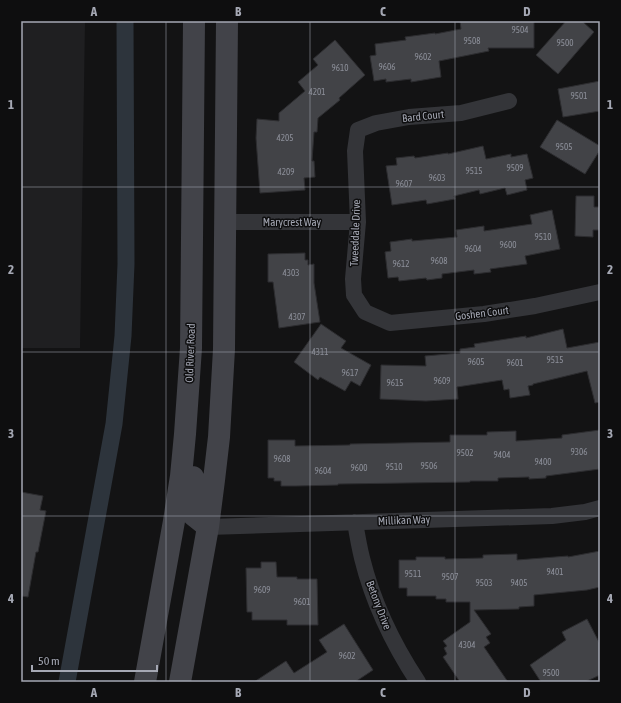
<svg xmlns="http://www.w3.org/2000/svg" width="621" height="703" font-family="'Asap Condensed',sans-serif">
  <rect width="100%" height="100%" fill="#131314"/>
  <path fill="#1f1f21" d="M 21,21 L 85,21 L 80,348 L 21,348 Z"/>
  <g fill="none" stroke-linecap="round" stroke-linejoin="round">
    <path stroke="#2d343c" stroke-width="17" d="M 67,682 L 114,424 L 123,336 L 126,264 L 125,21"/>
  </g>
  <path fill="#424347" stroke="#2d2d30" d="M 460,21 L 534,21 L 534,48 L 488,48 L 489,51 L 439,61 L 441,77 L 411,82 L 411,79 L 386,82 L 386,79 L 374,81 L 370,56 L 376,55 L 375,44 L 406,40 L 405,37 L 435,33 L 435,34 L 461,29 Z
    M 566,21 L 582,21 L 594,32 L 558,74 L 536,55 Z
    M 335,40 L 365,75 L 339,98 L 340,100 L 318,118 L 317,132 L 314,132 L 312,161 L 314,161 L 315,177 L 304,178 L 305,190 L 260,193 L 256,138 L 257,119 L 279,121 L 279,113 L 305,91 L 298,82 L 318,65 L 313,59 Z
    M 600,81 L 600,111 L 563,117 L 558,89 Z
    M 557,120 L 600,146 L 600,150 L 585,174 L 540,147 Z
    M 483,146 L 486,159 L 511,154 L 511,157 L 527,154 L 533,178 L 525,180 L 527,190 L 507,195 L 505,188 L 480,194 L 479,190 L 454,196 L 455,199 L 427,204 L 426,200 L 392,205 L 386,166 L 397,165 L 396,158 L 414,156 L 415,158 L 448,153 L 448,154 Z
    M 576,196 L 594,196 L 594,207 L 600,207 L 600,230 L 593,230 L 593,237 L 575,236 Z
    M 552,210 L 560,249 L 525,256 L 527,264 L 490,269 L 491,272 L 474,274 L 474,270 L 442,274 L 442,278 L 427,280 L 426,278 L 399,281 L 398,277 L 388,278 L 385,252 L 391,251 L 390,242 L 412,239 L 412,241 L 457,237 L 456,230 L 484,226 L 484,231 L 532,224 L 530,215 Z
    M 305,253 L 305,260 L 308,260 L 308,265 L 314,264 L 314,283 L 320,322 L 279,328 L 273,282 L 268,282 L 268,254 Z
    M 321,324 L 346,341 L 341,348 L 371,365 L 360,386 L 351,381 L 345,391 L 320,377 L 318,380 L 294,362 Z
    M 563,329 L 567,348 L 600,342 L 600,402 L 595,403 L 587,371 L 533,384 L 533,385 L 528,386 L 530,395 L 510,398 L 509,389 L 504,390 L 502,380 L 457,387 L 458,399 L 426,401 L 380,399 L 381,365 L 426,366 L 425,356 L 460,353 L 460,349 L 475,347 L 474,344 L 526,336 L 526,338 Z
    M 600,430 L 600,469 L 546,476 L 546,478 L 529,479 L 529,477 L 498,478 L 498,481 L 470,481 L 470,482 L 338,484 L 338,485 L 296,486 L 281,486 L 281,481 L 274,481 L 274,478 L 268,478 L 268,440 L 295,440 L 295,446 L 350,445 L 350,444 L 450,442 L 450,435 L 487,435 L 487,432 L 516,431 L 516,441 L 562,438 L 562,435 Z
    M 21,492 L 43,496 L 40,510 L 46,511 L 38,552 L 36,552 L 28,597 L 21,596 Z
    M 600,551 L 600,587 L 587,590 L 534,595 L 534,606 L 519,607 L 519,609 L 474,610 L 491,634 L 486,637 L 490,643 L 484,647 L 508,682 L 460,682 L 443,657 L 447,654 L 444,648 L 447,646 L 443,641 L 470,622 L 470,602 L 446,602 L 446,599 L 436,599 L 436,596 L 407,596 L 407,588 L 399,588 L 399,560 L 416,560 L 416,557 L 445,557 L 445,559 L 483,558 L 483,555 L 517,554 L 517,560 L 568,556 L 568,557 Z
    M 261,562 L 276,562 L 277,577 L 297,577 L 297,579 L 317,579 L 318,625 L 287,625 L 287,620 L 252,620 L 252,612 L 247,612 L 246,568 L 261,568 Z
    M 587,619 L 600,644 L 600,675 L 585,682 L 541,682 L 530,665 L 566,640 L 562,632 Z
    M 344,624 L 373,670 L 355,682 L 254,682 L 286,661 L 294,673 L 327,652 L 319,640 Z"/>
  <g fill="none" stroke-linecap="round" stroke-linejoin="round">
    <path stroke="#343539" stroke-width="16" d="M 509,101 L 461,113 L 409,117 L 376,123 L 358,130 L 355,151 L 358,222 L 353,279 L 354,295 L 365,312 L 390,323 L 484,314 L 535,306 L 600,292
      M 226,222 L 358,222
      M 355,522 C 357,534 359,546 362,558 C 373,603 393,644 418,682
      M 208,527 L 552,516 L 585,512 L 600,508"/>
    <path stroke="#424349" stroke-width="22" d="M 193,477 L 190,496 L 193,515 L 208,527
      M 145,682 L 174,521 L 181,476 L 185,434 L 191,348 L 194,21
      M 180,682 L 208,527 L 214,480 L 219,437 L 224,349 L 227,21"/>
  </g>
  <path fill="none" stroke="#a5a8b4" stroke-width="1" stroke-opacity="0.55" d="M 166,21 L 166,682M 310,21 L 310,682M 455,21 L 455,682M 21,187 L 600,187M 21,352 L 600,352M 21,516 L 600,516"/>
  <g text-anchor="middle" dominant-baseline="central" stroke-width="3" stroke-linejoin="round" paint-order="stroke">
    <g font-size="9" fill="#8c8f99">
      <text x="520" y="30">9504</text>
      <text x="472" y="41">9508</text>
      <text x="565" y="43">9500</text>
      <text x="423" y="57">9602</text>
      <text x="387" y="67">9606</text>
      <text x="340" y="68">9610</text>
      <text x="317" y="92">4201</text>
      <text x="579" y="96">9501</text>
      <text x="285" y="138">4205</text>
      <text x="564" y="147">9505</text>
      <text x="515" y="168">9509</text>
      <text x="474" y="171">9515</text>
      <text x="286" y="172">4209</text>
      <text x="437" y="178">9603</text>
      <text x="404" y="184">9607</text>
      <text x="543" y="237">9510</text>
      <text x="508" y="245">9600</text>
      <text x="473" y="249">9604</text>
      <text x="439" y="261">9608</text>
      <text x="401" y="264">9612</text>
      <text x="291" y="273">4303</text>
      <text x="297" y="317">4307</text>
      <text x="320" y="352">4311</text>
      <text x="555" y="360">9515</text>
      <text x="476" y="362">9605</text>
      <text x="515" y="363">9601</text>
      <text x="350" y="373">9617</text>
      <text x="442" y="381">9609</text>
      <text x="395" y="383">9615</text>
      <text x="579" y="452">9306</text>
      <text x="465" y="453">9502</text>
      <text x="502" y="455">9404</text>
      <text x="282" y="459">9608</text>
      <text x="543" y="462">9400</text>
      <text x="429" y="466">9506</text>
      <text x="394" y="467">9510</text>
      <text x="359" y="468">9600</text>
      <text x="323" y="471">9604</text>
      <text x="555" y="572">9401</text>
      <text x="413" y="574">9511</text>
      <text x="450" y="577">9507</text>
      <text x="484" y="583">9503</text>
      <text x="519" y="583">9405</text>
      <text x="262" y="590">9609</text>
      <text x="302" y="602">9601</text>
      <text x="467" y="645">4304</text>
      <text x="347" y="656">9602</text>
      <text x="551" y="673">9500</text>
    </g>
    <g font-size="11" fill="#a5a8b4" stroke="#0e0e0f">
      <text transform="translate(423 116) rotate(-6)">Bard Court</text>
      <text x="292" y="222">Marycrest Way</text>
      <text transform="translate(355 233) rotate(-88)">Tweeddale Drive</text>
      <text transform="translate(482 313) rotate(-7)">Goshen Court</text>
      <text transform="translate(190 353) rotate(-88)">Old River Road</text>
      <text transform="translate(404 520) rotate(-2)">Millikan Way</text>
      <text transform="translate(379 605) rotate(69)">Betony Drive</text>
    </g>
  </g>
  <rect width="621" height="703" fill="none" stroke="#0e0e0f" stroke-width="44"/>
  <path d="M32 665v6h125v-6" fill="none" stroke="#a5a8b4" stroke-width="2"/>
  <text x="38" y="665" font-size="12" fill="#a5a8b4" stroke="#0e0e0f" stroke-width="3" paint-order="stroke">50 m</text>
  <rect x="22" y="22" width="577" height="659" fill="none" stroke="#a5a8b4" stroke-width="1.5"/>
  <g font-size="13" text-anchor="middle" font-weight="bold" fill="#a5a8b4">
    <text x="94" y="16">A</text>
    <text x="238" y="16">B</text>
    <text x="383" y="16">C</text>
    <text x="527" y="16">D</text>
    <text x="11" y="109">1</text>
    <text x="610" y="109">1</text>
    <text x="11" y="274">2</text>
    <text x="610" y="274">2</text>
    <text x="11" y="438">3</text>
    <text x="610" y="438">3</text>
    <text x="11" y="603">4</text>
    <text x="610" y="603">4</text>
    <text x="94" y="697">A</text>
    <text x="238" y="697">B</text>
    <text x="383" y="697">C</text>
    <text x="527" y="697">D</text>
  </g>
</svg>
